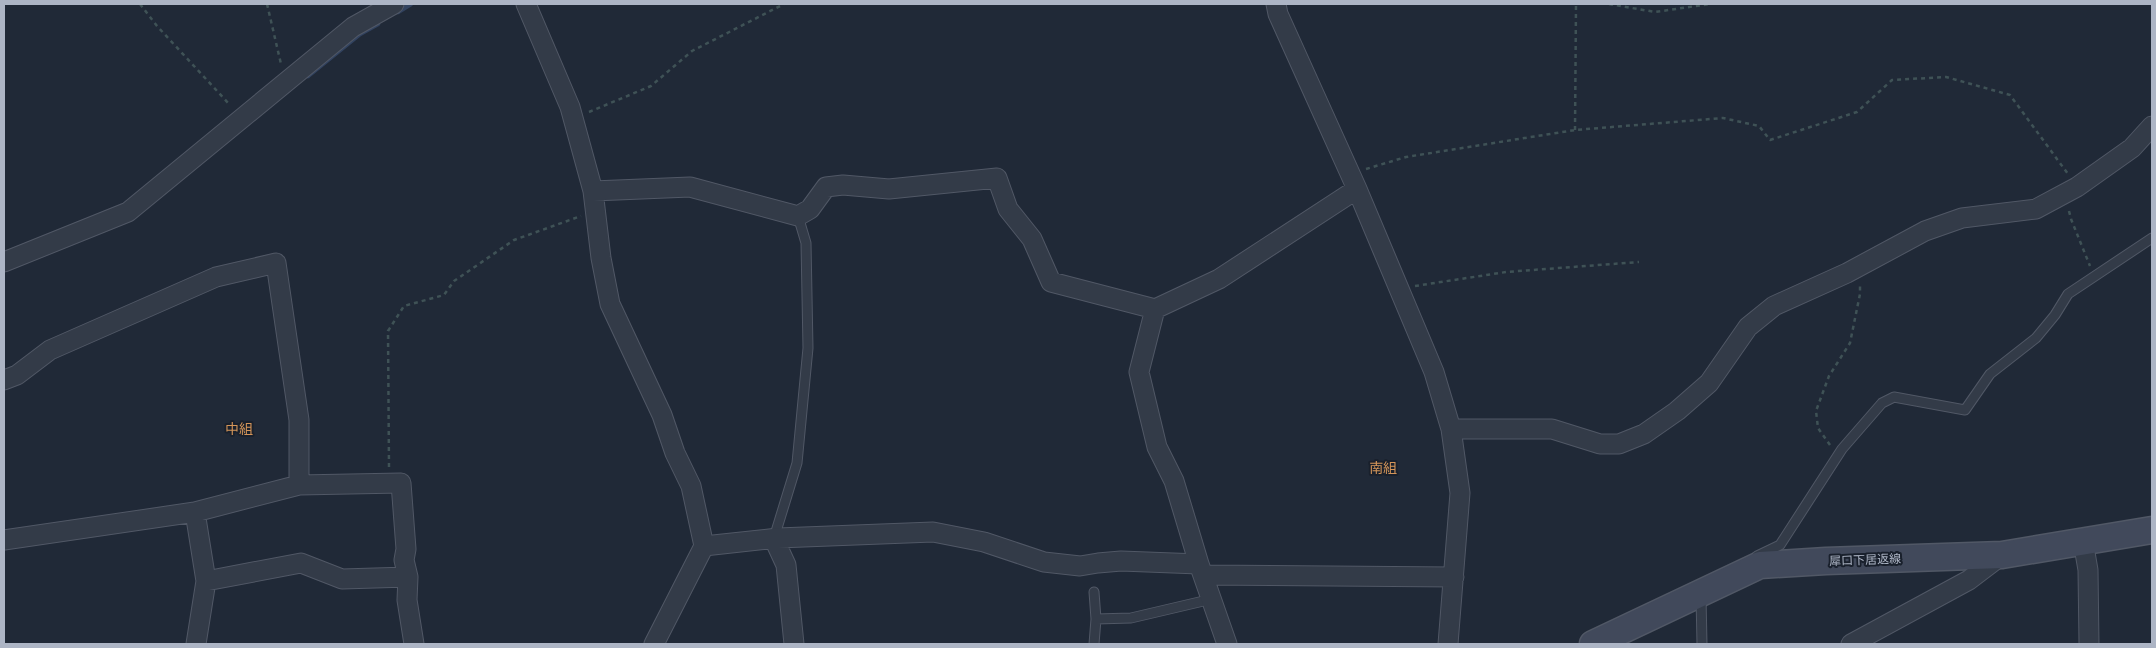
<svg xmlns="http://www.w3.org/2000/svg" width="2156" height="648" font-family="Commissioner,'Noto Sans JP',sans-serif">
  <rect width="100%" height="100%" fill="#202937"/>
  <g fill="none" stroke-linecap="round" stroke-linejoin="round">
    <path stroke="#324360" stroke-width="4.5" d="M 398,12 L 411,4
      M 308,76 L 360,34 L 378,24"/>
    <defs>
      <path id="service" d="M 774,538 L 797,463 L 808,348 L 806,243 L 798,216
        M 1757,556 L 1780,545 L 1842,449 L 1882,403 L 1894,397 L 1965,410 L 1990,374 L 2036,338 L 2055,315 L 2068,294 L 2152,238
        M 1701,597 L 1702,644
        M 1096,619 L 1131,618 L 1212,599
        M 1094,644 L 1096,619 L 1094,592"/>
      <path id="minor" d="M 526,4 L 570,107 L 593,191 L 601,258 L 610,304 L 662,415 L 675,453 L 691,486 L 704,546 L 654,644
        M 1276,4 L 1278,14 L 1357,189 L 1434,372 L 1451,429 L 1460,493 L 1448,644
        M 593,191 L 690,187 L 798,216 L 810,209 L 826,187 L 843,185 L 889,189 L 997,178 L 1008,209 L 1032,239 L 1051,282 L 1155,309 L 1139,372 L 1157,447 L 1174,481 L 1199,564
        M 4,262 L 128,212 L 353,27 L 394,4
        M 1155,309 L 1219,279 L 1357,189
        M 4,380 L 17,375 L 50,350 L 216,277 L 276,263 L 299,420 L 299,485
        M 1451,429 L 1552,429 L 1600,444 L 1619,444 L 1644,434 L 1677,411 L 1709,383 L 1748,327 L 1774,306 L 1847,273 L 1925,231 L 1962,218 L 2036,209 L 2077,187 L 2132,148 L 2152,126
        M 195,512 L 206,581 L 196,644
        M 774,539 L 786,565 L 794,644
        M 4,540 L 195,512 L 299,485 L 401,483 L 406,549 L 404,560 L 408,577 L 407,600 L 414,644
        M 2083,541 L 2088,570 L 2089,644
        M 704,546 L 778,538 L 933,532 L 984,542 L 1044,562 L 1080,566 L 1098,563 L 1121,561 L 1199,564 L 1227,644
        M 1203,575 L 1454,577
        M 206,581 L 301,563 L 342,579 L 408,577
        M 1851,644 L 1969,580 L 2002,555"/>
      <path id="secondary" d="M 1593,644 L 1760,565 L 1826,561 L 2002,555 L 2152,530"/>
    </defs>
    <use href="#service" stroke="#515866" stroke-width="11"/>
    <use href="#minor" stroke="#515866" stroke-width="21"/>
    <use href="#secondary" stroke="#515866" stroke-width="29"/>
    <path stroke="#3f5256" stroke-width="2.5" stroke-dasharray="4 4" stroke-linecap="butt" d="M 140,4 L 157,26 L 230,105
      M 267,4 L 281,64
      M 1609,4 L 1655,12 L 1710,4
      M 589,112 L 651,86 L 692,51 L 784,4
      M 1575,130 L 1576,4
      M 1366,169 L 1406,157 L 1575,130 L 1723,118 L 1759,126 L 1770,140 L 1857,112 L 1892,80 L 1946,77 L 2010,95 L 2068,174
      M 2069,211 L 2071,219 L 2090,266
      M 1415,286 L 1506,272 L 1639,262
      M 1830,445 L 1818,428 L 1816,411 L 1829,376 L 1850,343 L 1860,294 L 1860,286
      M 389,467 L 388,331 L 404,306 L 444,295 L 454,281 L 514,240 L 581,216"/>
    <use href="#service" stroke="#333b48" stroke-width="9"/>
    <use href="#minor" stroke="#333b48" stroke-width="19"/>
    <use href="#secondary" stroke="#41495b" stroke-width="26"/>
  </g>
  <g text-anchor="middle" dominant-baseline="central" stroke-width="4" stroke-linejoin="round" paint-order="stroke">
    <g font-size="12" fill="#adb5c5" stroke="#19202c">
      <text transform="translate(1865 559) rotate(-2)">犀口下居返線</text>
    </g>
    <g font-size="14" fill="#d49559" stroke="#19202c">
      <text x="239" y="428">中組</text>
      <text x="1383" y="467">南組</text>
    </g>
  </g>
  <rect width="2156" height="648" fill="none" stroke="#adb5c5" stroke-width="10"/>
</svg>
